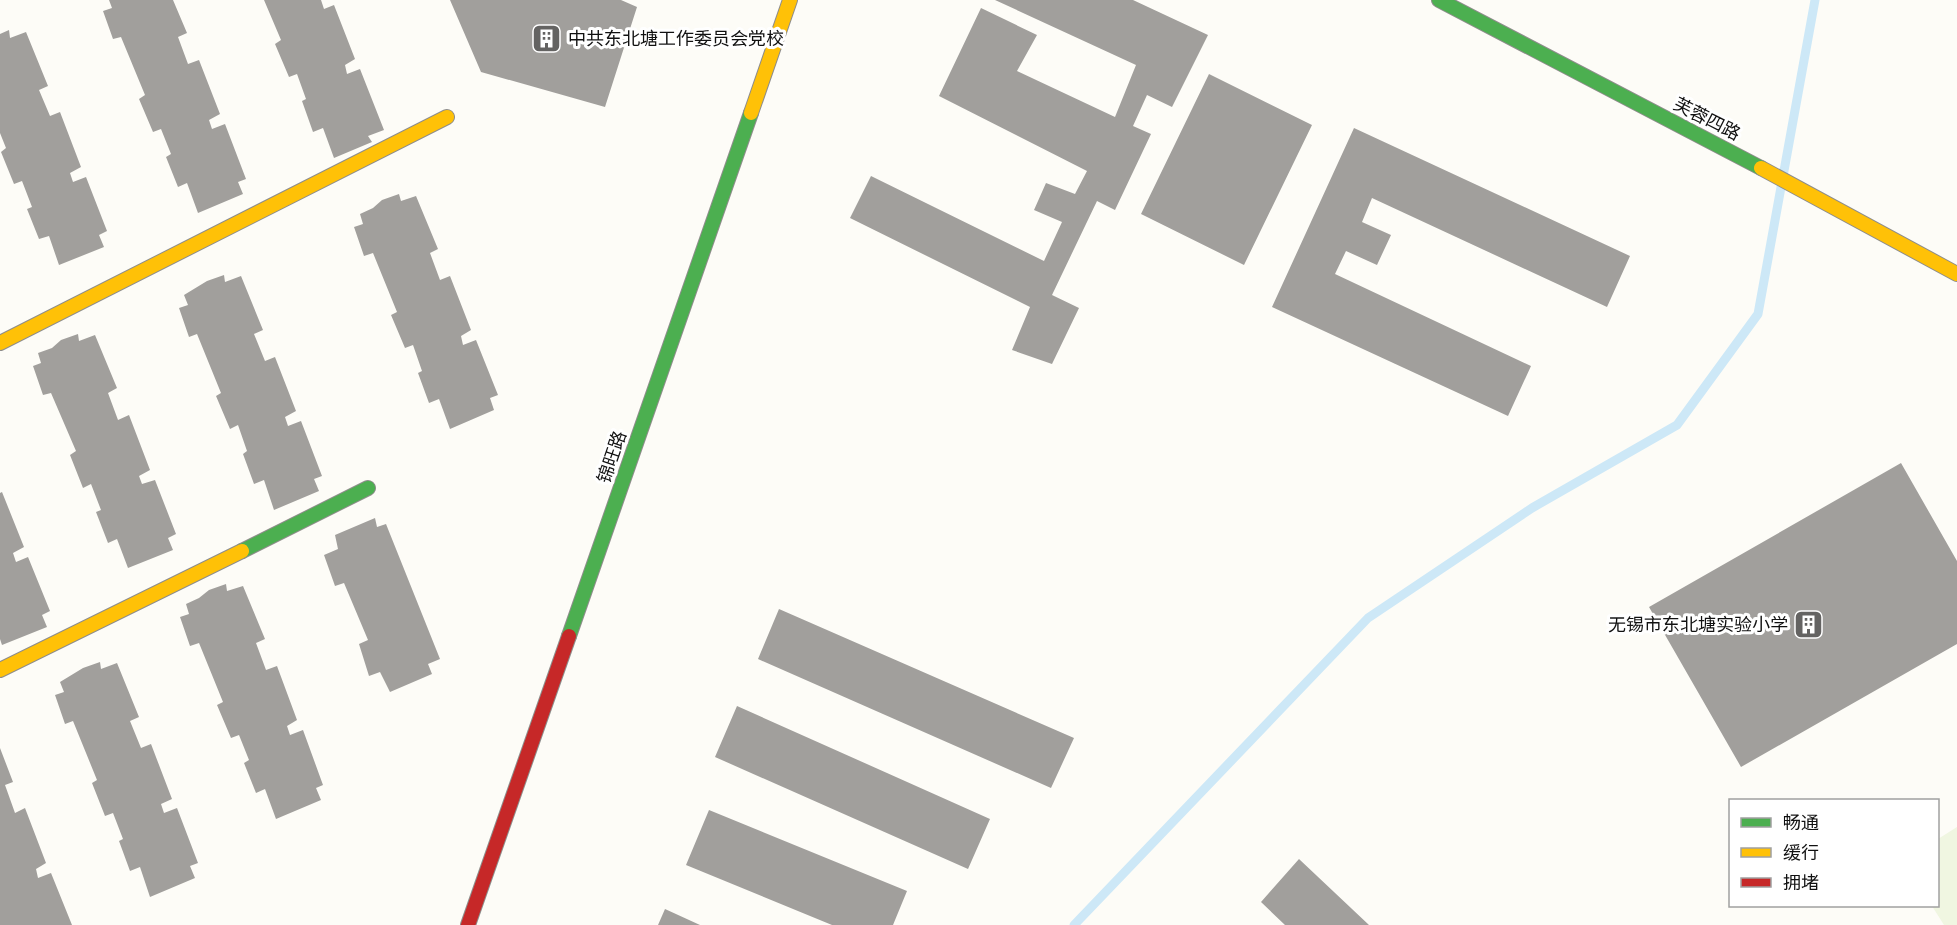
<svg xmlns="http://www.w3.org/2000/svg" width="1957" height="925" font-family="'Libre Baskerville','Noto Sans SC',serif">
  <rect width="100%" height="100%" fill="#fdfcf7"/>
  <path fill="#f0f6e1" d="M 1957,827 L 1957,925 L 1944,925 L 1932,906 L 1938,906 L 1938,839 Z"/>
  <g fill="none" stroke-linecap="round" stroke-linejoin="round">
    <path stroke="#cde8f7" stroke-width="9" d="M 1074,925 L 1368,618 L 1532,508 L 1677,425 L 1758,314 L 1815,0"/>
  </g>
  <path fill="#a19f9c" d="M 109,0 L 173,0 L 187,33 L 178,37 L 188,64 L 199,60 L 220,114 L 209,120 L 212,129 L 225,124 L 246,179 L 238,182 L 243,194 L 198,213 L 187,183 L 178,187 L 166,157 L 171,154 L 161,129 L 153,132 L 139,99 L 145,95 L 121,37 L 113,39 L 103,11 L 112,8 Z
    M 264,0 L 321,0 L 324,9 L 334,5 L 355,59 L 345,65 L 347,74 L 360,69 L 384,130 L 368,136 L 372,142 L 334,158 L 323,128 L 313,132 L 302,101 L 306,99 L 297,74 L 289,77 L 275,44 L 281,40 Z
    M 450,0 L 621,0 L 637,7 L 605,107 L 481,72 Z
    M 995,0 L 1133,0 L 1208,35 L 1172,107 L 1147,95 L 1133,126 L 1151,134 L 1115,210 L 1097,201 L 1052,295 L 1079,308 L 1052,364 L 1012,350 L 1030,307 L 850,218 L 871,176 L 1044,261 L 1062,222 L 1034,210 L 1046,183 L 1075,194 L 1087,171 L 939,96 L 981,8 L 1037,35 L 1017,71 L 1115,117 L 1136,65 Z
    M 9,30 L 10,38 L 26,32 L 48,86 L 39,90 L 50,116 L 60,112 L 81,167 L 70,173 L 73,182 L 86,177 L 107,231 L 99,235 L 104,247 L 59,265 L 49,236 L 39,239 L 27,209 L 32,207 L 22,181 L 14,184 L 1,152 L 6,148 L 0,133 L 0,34 Z
    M 1209,74 L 1312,125 L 1244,265 L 1141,214 Z
    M 1354,128 L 1630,256 L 1607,307 L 1372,198 L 1362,222 L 1391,235 L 1377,265 L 1346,251 L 1335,274 L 1531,366 L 1508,416 L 1272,307 Z
    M 399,194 L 401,201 L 416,196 L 438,249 L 430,253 L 440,280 L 450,276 L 471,330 L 461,336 L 463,345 L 476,340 L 498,395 L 490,398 L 494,410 L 450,429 L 439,399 L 429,403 L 418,373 L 422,371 L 413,345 L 405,348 L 391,315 L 397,312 L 373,253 L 364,256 L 354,227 L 363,224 L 360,214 L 373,208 L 382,200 Z
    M 224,275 L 225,282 L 241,276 L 263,330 L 254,334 L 265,361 L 275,357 L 296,411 L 285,417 L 288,426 L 301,421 L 322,476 L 314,479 L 319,491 L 274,510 L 264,480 L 254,484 L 243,454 L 247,451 L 238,425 L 230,429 L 216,396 L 221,393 L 197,334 L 189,337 L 179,308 L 188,305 L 184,295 L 207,281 Z
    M 78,334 L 79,341 L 95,335 L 117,388 L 108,393 L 118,420 L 129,415 L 150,470 L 139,476 L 142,484 L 155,480 L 176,534 L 168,538 L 173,550 L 128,568 L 117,539 L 108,543 L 96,512 L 101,510 L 91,484 L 83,488 L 70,455 L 76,451 L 51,393 L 43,395 L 33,366 L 41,363 L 38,353 L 52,348 L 61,340 Z
    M 1901,463 L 1957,561 L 1957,644 L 1741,767 L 1649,607 Z
    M 2,492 L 24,547 L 13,553 L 16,562 L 28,557 L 50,611 L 42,615 L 47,627 L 2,645 L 0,639 L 0,493 Z
    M 375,518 L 377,527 L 386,524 L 440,659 L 428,664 L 432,674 L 390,692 L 380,672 L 369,676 L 359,644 L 368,640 L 344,583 L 335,586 L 324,555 L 338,549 L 335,535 Z
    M 226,584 L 227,591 L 243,586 L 265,639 L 256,643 L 266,670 L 277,666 L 297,720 L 287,726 L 290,735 L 303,730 L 323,785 L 316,788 L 321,800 L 276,819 L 265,789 L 256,793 L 244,763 L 249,760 L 239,735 L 231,738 L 217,705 L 223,702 L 199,643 L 190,646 L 180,617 L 189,614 L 186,604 L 199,598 L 209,590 Z
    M 779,609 L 1074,738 L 1051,788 L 758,659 Z
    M 100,662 L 101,669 L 117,663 L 139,717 L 130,721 L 141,748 L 151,744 L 172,799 L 161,804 L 164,813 L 177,808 L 198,863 L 190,866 L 195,878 L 150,897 L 140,867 L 130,871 L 119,841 L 123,839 L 113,813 L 105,816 L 92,783 L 97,780 L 73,721 L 65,724 L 55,695 L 64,692 L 60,682 L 83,668 Z
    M 737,706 L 990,819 L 968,869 L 715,757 Z
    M 0,748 L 13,782 L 5,785 L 15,813 L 25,808 L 46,863 L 36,869 L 38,878 L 51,873 L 72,925 L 0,925 Z
    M 709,810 L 907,891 L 893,925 L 832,925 L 686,865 Z
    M 1299,859 L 1369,925 L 1285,925 L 1261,902 Z
    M 665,909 L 700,925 L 658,925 Z"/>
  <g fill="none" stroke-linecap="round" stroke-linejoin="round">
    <defs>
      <path id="fast" d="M 1439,0 L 1761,168
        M 242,551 L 368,488
        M 569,636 L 751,113"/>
      <path id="slow" d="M 751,113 L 790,0
        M 1761,168 L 1957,274
        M 0,343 L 447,117
        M 0,670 L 242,551"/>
      <path id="jam" d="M 468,925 L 569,636"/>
    </defs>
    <use href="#fast" stroke="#8e8d8b" stroke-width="16"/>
    <use href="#slow" stroke="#8e8d8b" stroke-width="16"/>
    <use href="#jam" stroke="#8e8d8b" stroke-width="16"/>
    <use href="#fast" stroke="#4caf50" stroke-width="14"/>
    <use href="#slow" stroke="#ffc107" stroke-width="14"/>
    <use href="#jam" stroke="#c62828" stroke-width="14"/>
  </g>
  <defs>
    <symbol id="building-square" viewBox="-11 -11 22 22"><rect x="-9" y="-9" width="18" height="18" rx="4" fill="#646362" stroke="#fff"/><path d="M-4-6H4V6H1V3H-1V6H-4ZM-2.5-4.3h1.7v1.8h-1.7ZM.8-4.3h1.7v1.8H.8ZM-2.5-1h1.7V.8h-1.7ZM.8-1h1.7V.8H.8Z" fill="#fff"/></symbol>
  </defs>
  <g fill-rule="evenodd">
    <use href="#building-square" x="530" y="22" width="33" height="33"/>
    <use href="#building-square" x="1792" y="608" width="33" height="33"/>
  </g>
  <g text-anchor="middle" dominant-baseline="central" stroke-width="6" stroke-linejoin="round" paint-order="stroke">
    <g font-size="18" fill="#111" stroke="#fff" text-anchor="start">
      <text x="568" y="39">中共东北塘工作委员会党校</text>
      <text x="1788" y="625" text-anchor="end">无锡市东北塘实验小学</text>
    </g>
    <g font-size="18" fill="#111" stroke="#fff">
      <text transform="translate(1707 119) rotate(27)">芙蓉四路</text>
      <text transform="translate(612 457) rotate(-71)">锦旺路</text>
    </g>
  </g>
  <rect x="1729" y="799" width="210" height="108" fill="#ffffff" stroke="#a0a0a0" stroke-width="1.5"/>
  <rect x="1741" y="818" width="30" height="9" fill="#4caf50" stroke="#a0a0a0" stroke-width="1.5"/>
  <text x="1783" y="829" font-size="18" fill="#111111">畅通</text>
  <rect x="1741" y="848" width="30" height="9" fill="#ffc107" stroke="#a0a0a0" stroke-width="1.5"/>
  <text x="1783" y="859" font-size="18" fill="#111111">缓行</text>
  <rect x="1741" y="878" width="30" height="9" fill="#c62828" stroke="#a0a0a0" stroke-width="1.5"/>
  <text x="1783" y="889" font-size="18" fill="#111111">拥堵</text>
</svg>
